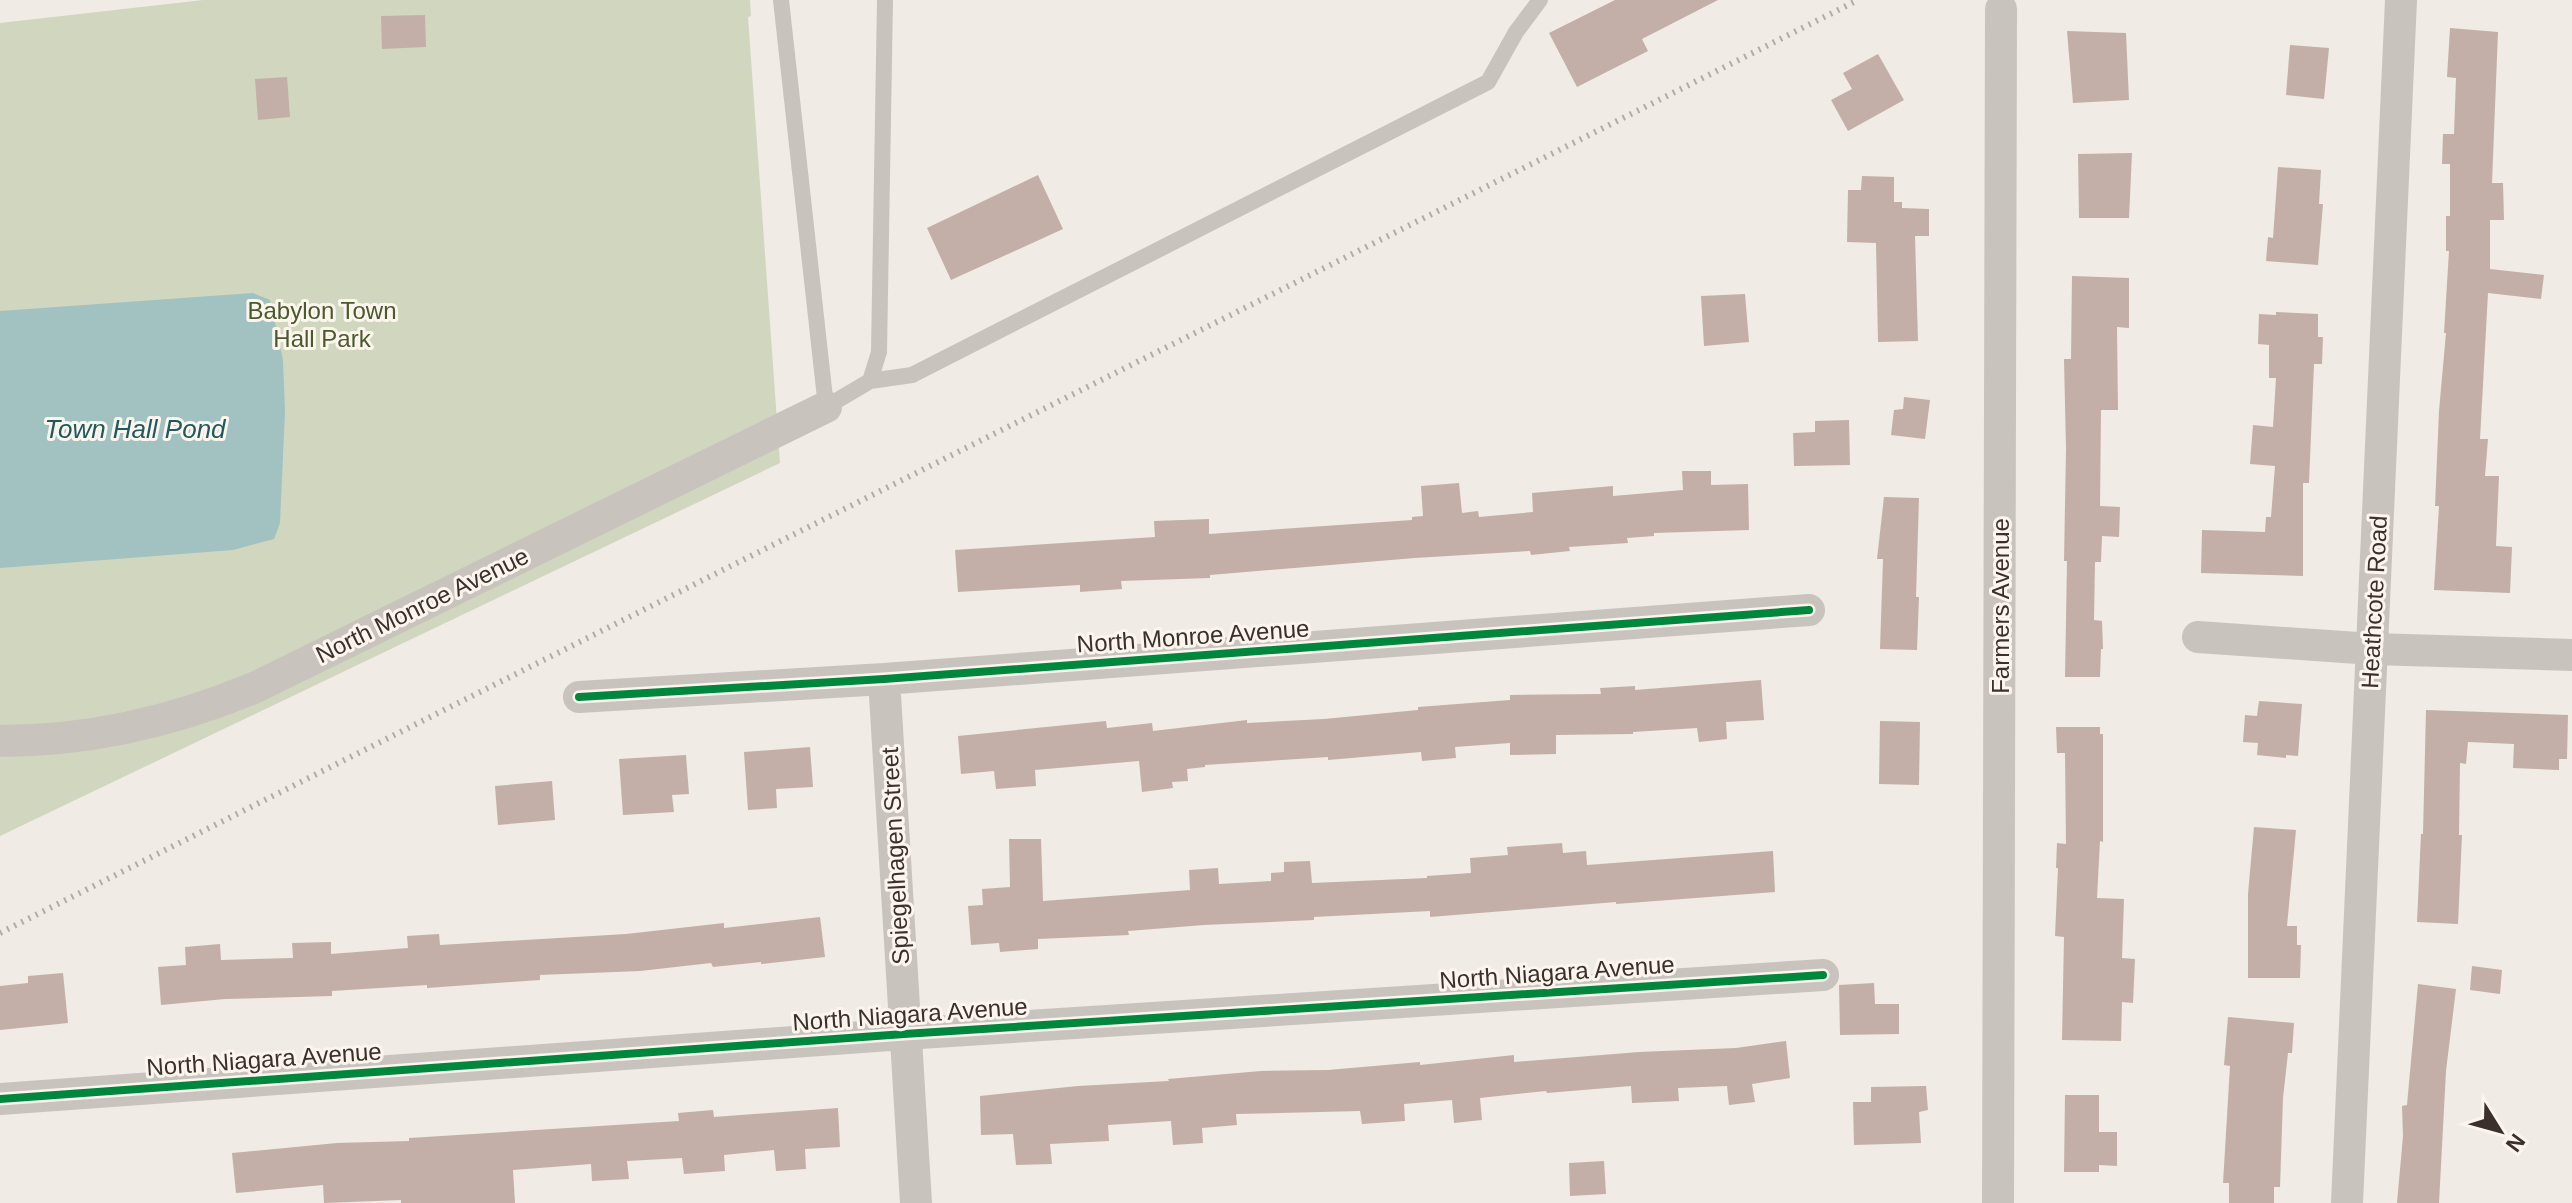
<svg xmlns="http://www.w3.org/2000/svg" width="2572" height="1203" font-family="Helvetica,sans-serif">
  <rect width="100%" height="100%" fill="#f0ebe5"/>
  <path fill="#d1d6bf" d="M 203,0 L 750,0 L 751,16 L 748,17 L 780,463 L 0,836 L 0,23 Z"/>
  <path fill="#a1c2c1" d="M 253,293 L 270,300 L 283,360 L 285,411 L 280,523 L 274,539 L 233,550 L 0,568 L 0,311 Z"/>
  <path fill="#c3afa7" d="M 1615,0 L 1718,0 L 1642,39 L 1648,51 L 1577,87 L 1549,33 Z
    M 425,15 L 426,47 L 382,49 L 381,16 Z
    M 2450,28 L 2498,32 L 2492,183 L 2503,183 L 2504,220 L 2490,220 L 2490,269 L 2544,275 L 2541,299 L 2488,293 L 2480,439 L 2488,439 L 2485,476 L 2499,476 L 2496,546 L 2512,547 L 2510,593 L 2434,590 L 2439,506 L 2435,506 L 2439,411 L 2446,333 L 2444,333 L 2449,251 L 2446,251 L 2446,216 L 2450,216 L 2450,164 L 2442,164 L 2443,134 L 2454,134 L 2456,78 L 2447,77 Z
    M 2067,31 L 2126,33 L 2129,100 L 2073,103 Z
    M 2290,45 L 2329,48 L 2324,99 L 2286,95 Z
    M 1878,54 L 1904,100 L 1848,131 L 1831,100 L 1852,89 L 1843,73 Z
    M 287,77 L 290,117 L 258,120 L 255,79 Z
    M 2132,153 L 2129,218 L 2079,218 L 2078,154 Z
    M 2278,167 L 2321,170 L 2319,204 L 2323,204 L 2318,265 L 2266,261 L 2268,237 L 2273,238 Z
    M 1038,175 L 1063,229 L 951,280 L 927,228 Z
    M 1862,176 L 1894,177 L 1894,202 L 1902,202 L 1902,208 L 1929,209 L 1929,236 L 1915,236 L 1918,341 L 1878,342 L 1876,243 L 1847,242 L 1848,190 L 1861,190 Z
    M 2072,276 L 2129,278 L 2129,328 L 2117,327 L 2118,410 L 2101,410 L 2100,506 L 2120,507 L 2119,537 L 2102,536 L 2101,562 L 2095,562 L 2094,620 L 2102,621 L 2103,649 L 2101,649 L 2100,677 L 2065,677 L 2067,561 L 2064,561 L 2066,449 L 2064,359 L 2071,359 Z
    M 1745,294 L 1749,342 L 1704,346 L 1701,296 Z
    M 2276,312 L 2318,314 L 2318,337 L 2323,337 L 2322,364 L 2314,364 L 2309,483 L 2303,483 L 2303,576 L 2201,573 L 2202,530 L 2265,532 L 2266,517 L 2271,517 L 2275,466 L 2250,464 L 2253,425 L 2273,427 L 2276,378 L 2269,378 L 2269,345 L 2258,344 L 2259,314 L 2276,315 Z
    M 1904,397 L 1930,400 L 1925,439 L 1891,435 L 1894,410 L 1903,409 Z
    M 1849,420 L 1850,465 L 1794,466 L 1793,433 L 1815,432 L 1815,421 Z
    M 1682,471 L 1711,471 L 1711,485 L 1748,484 L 1749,530 L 1654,533 L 1654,536 L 1627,538 L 1628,543 L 1569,547 L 1570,551 L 1531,555 L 1530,551 L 1415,558 L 1210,575 L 1210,578 L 1121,581 L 1122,589 L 1080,592 L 1080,585 L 958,592 L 955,550 L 1155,537 L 1154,521 L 1209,519 L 1209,534 L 1412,520 L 1412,517 L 1423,516 L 1421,486 L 1459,483 L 1462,513 L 1478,511 L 1479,517 L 1533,512 L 1532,493 L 1613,486 L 1613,496 L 1683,490 Z
    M 1884,497 L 1919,498 L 1916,597 L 1919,597 L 1917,650 L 1880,649 L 1883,559 L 1877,559 Z
    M 1761,680 L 1764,720 L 1726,722 L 1727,739 L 1699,742 L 1697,728 L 1633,732 L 1633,734 L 1556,735 L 1556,754 L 1510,755 L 1510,743 L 1455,747 L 1456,758 L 1422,761 L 1421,752 L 1328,760 L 1328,757 L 1205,765 L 1205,767 L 1187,769 L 1188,781 L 1172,782 L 1173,788 L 1142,792 L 1139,761 L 1035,770 L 1036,786 L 996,789 L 994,771 L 961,774 L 958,736 L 1106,721 L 1107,728 L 1152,723 L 1153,731 L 1247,720 L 1247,723 L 1324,719 L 1418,710 L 1418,707 L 1510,700 L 1510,695 L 1601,694 L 1600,688 L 1635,686 L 1635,690 Z
    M 2259,701 L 2302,704 L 2298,756 L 2286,755 L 2286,758 L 2257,755 L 2258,743 L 2243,742 L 2245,715 L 2257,716 Z
    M 2426,710 L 2568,715 L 2567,759 L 2559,759 L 2559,770 L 2513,768 L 2514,744 L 2468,742 L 2466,764 L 2460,763 L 2459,835 L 2462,835 L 2458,924 L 2417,922 L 2421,834 L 2423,834 Z
    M 1880,721 L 1920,722 L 1919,785 L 1879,784 Z
    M 2056,727 L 2100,727 L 2100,734 L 2103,734 L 2103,842 L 2100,841 L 2097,898 L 2124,899 L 2122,958 L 2135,959 L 2133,1003 L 2122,1002 L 2121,1041 L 2062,1040 L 2064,937 L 2055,936 L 2058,868 L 2056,868 L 2057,843 L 2066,844 L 2065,753 L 2057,753 Z
    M 810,747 L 813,787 L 776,789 L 777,808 L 748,810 L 744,752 Z
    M 686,755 L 689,794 L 672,795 L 674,812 L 623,815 L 619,759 Z
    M 552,781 L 555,820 L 498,825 L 495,786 Z
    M 2254,827 L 2296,830 L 2287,926 L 2297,926 L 2297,945 L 2301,945 L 2300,978 L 2248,978 L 2248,894 Z
    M 1009,839 L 1041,839 L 1043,901 L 1190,890 L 1189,870 L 1218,868 L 1219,884 L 1271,881 L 1271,873 L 1284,872 L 1284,862 L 1310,861 L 1312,883 L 1427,878 L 1427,876 L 1471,873 L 1470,858 L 1508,855 L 1507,847 L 1562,843 L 1563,853 L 1586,851 L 1587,865 L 1773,851 L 1775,892 L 1616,904 L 1616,902 L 1430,917 L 1430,911 L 1314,917 L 1314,920 L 1204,925 L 1128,931 L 1129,935 L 1038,939 L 1038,949 L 1000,952 L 999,943 L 971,945 L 968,906 L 983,905 L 982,889 L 1010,887 Z
    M 820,917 L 825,957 L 761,964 L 761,962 L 713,967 L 711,963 L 640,971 L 540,975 L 540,980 L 427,988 L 427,985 L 332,991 L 332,996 L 225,999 L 161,1005 L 158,967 L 186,965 L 185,947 L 220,944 L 221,960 L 293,958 L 292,943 L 331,942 L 331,954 L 408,948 L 407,936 L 439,934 L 440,945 L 626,934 L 724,923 L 724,928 Z
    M 2472,966 L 2502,970 L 2500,994 L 2470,990 Z
    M 63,973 L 68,1023 L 0,1030 L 0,986 L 28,983 L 28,976 Z
    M 1874,983 L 1875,1004 L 1899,1004 L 1899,1034 L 1840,1035 L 1839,985 Z
    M 2418,984 L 2456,989 L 2446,1071 L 2439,1203 L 2397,1203 L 2403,1136 L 2402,1106 L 2407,1105 Z
    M 2228,1017 L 2294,1023 L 2292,1053 L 2288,1053 L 2283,1098 L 2280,1187 L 2274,1187 L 2274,1203 L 2229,1203 L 2229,1183 L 2223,1183 L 2230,1066 L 2224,1065 Z
    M 1786,1041 L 1790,1078 L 1752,1084 L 1755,1102 L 1729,1105 L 1727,1086 L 1678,1088 L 1679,1101 L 1632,1103 L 1631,1086 L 1547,1093 L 1546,1091 L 1480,1098 L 1482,1120 L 1454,1123 L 1452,1100 L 1404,1104 L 1405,1121 L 1362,1124 L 1360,1111 L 1236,1114 L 1237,1125 L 1202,1128 L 1203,1143 L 1173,1145 L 1171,1121 L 1108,1125 L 1109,1141 L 1050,1144 L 1052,1164 L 1016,1165 L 1013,1134 L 981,1135 L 980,1096 L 1078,1086 L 1169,1081 L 1168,1079 L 1261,1071 L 1328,1070 L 1420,1062 L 1420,1065 L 1514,1055 L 1514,1062 L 1639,1052 L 1736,1048 Z
    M 1926,1086 L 1928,1110 L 1919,1112 L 1921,1143 L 1854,1145 L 1853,1102 L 1871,1102 L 1871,1087 Z
    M 2065,1095 L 2099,1095 L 2099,1132 L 2117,1132 L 2117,1166 L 2099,1165 L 2099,1172 L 2064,1172 Z
    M 838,1108 L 840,1147 L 805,1149 L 806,1169 L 776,1171 L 774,1150 L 724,1155 L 725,1171 L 684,1174 L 682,1158 L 627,1161 L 629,1179 L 592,1181 L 591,1164 L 513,1170 L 515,1203 L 401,1203 L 401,1200 L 324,1203 L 323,1185 L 236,1193 L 232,1153 L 337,1143 L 409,1141 L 409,1138 L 679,1121 L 678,1113 L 713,1110 L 714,1117 Z
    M 1604,1161 L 1606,1194 L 1570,1196 L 1569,1163 Z"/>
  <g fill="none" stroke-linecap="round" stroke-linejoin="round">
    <path stroke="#c9c3be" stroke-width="16" d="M 781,0 L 826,407 L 870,381 L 879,352 L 885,0
      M 870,381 L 912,375 L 1488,82 L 1516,32 L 1540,0"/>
    <path stroke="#c9c3be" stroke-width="32" d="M 2198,637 L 2372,649 L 2572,655
      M 884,679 L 916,1203
      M 579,697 L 884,679 L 1809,610
      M 0,741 C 90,741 173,722 256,687 L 826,407
      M 0,1099 L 904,1034 L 1823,975
      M 1998,1203 L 2001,9
      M 2347,1203 L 2401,0"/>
    <path stroke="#b1aca8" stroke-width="6" stroke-dasharray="2 6" stroke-linecap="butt" d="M 0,933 L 1858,0"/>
    <defs>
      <path id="cycleway" d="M 579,697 L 884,679 L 1809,610
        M 0,1099 L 904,1034 L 1823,975"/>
    </defs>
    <use href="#cycleway" stroke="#fbf5ee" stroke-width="13"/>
    <use href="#cycleway" stroke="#00873e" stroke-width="8"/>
  </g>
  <g text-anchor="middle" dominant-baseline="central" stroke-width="6" stroke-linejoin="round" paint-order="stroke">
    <g font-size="24" fill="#4a5a2e" stroke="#fbf5ee">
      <text x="322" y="310">Babylon Town<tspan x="322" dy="28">Hall Park</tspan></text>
    </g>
    <g font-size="24" fill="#3b302b" stroke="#fbf5ee">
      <text transform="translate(2374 602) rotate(-87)">Heathcote Road</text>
      <text transform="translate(422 605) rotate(-26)">North Monroe Avenue</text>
      <text transform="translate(2000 606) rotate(-90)">Farmers Avenue</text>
      <text transform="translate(1193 636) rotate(-4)">North Monroe Avenue</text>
      <text transform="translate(895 856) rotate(-93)">Spiegelhagen Street</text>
      <text transform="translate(1557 972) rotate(-4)">North Niagara Avenue</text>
      <text transform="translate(910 1014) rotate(-4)">North Niagara Avenue</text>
      <text transform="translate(264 1059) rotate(-4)">North Niagara Avenue</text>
    </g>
    <g font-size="26" font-style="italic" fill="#1f5a5e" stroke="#fbf5ee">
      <text x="135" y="429">Town Hall Pond</text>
    </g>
  </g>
  <g transform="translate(2500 1131) rotate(127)" stroke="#fbf5ee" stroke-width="6" paint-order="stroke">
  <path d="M0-6L14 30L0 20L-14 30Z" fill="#3b302b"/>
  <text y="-12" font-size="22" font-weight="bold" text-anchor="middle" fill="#3b302b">N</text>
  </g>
</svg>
